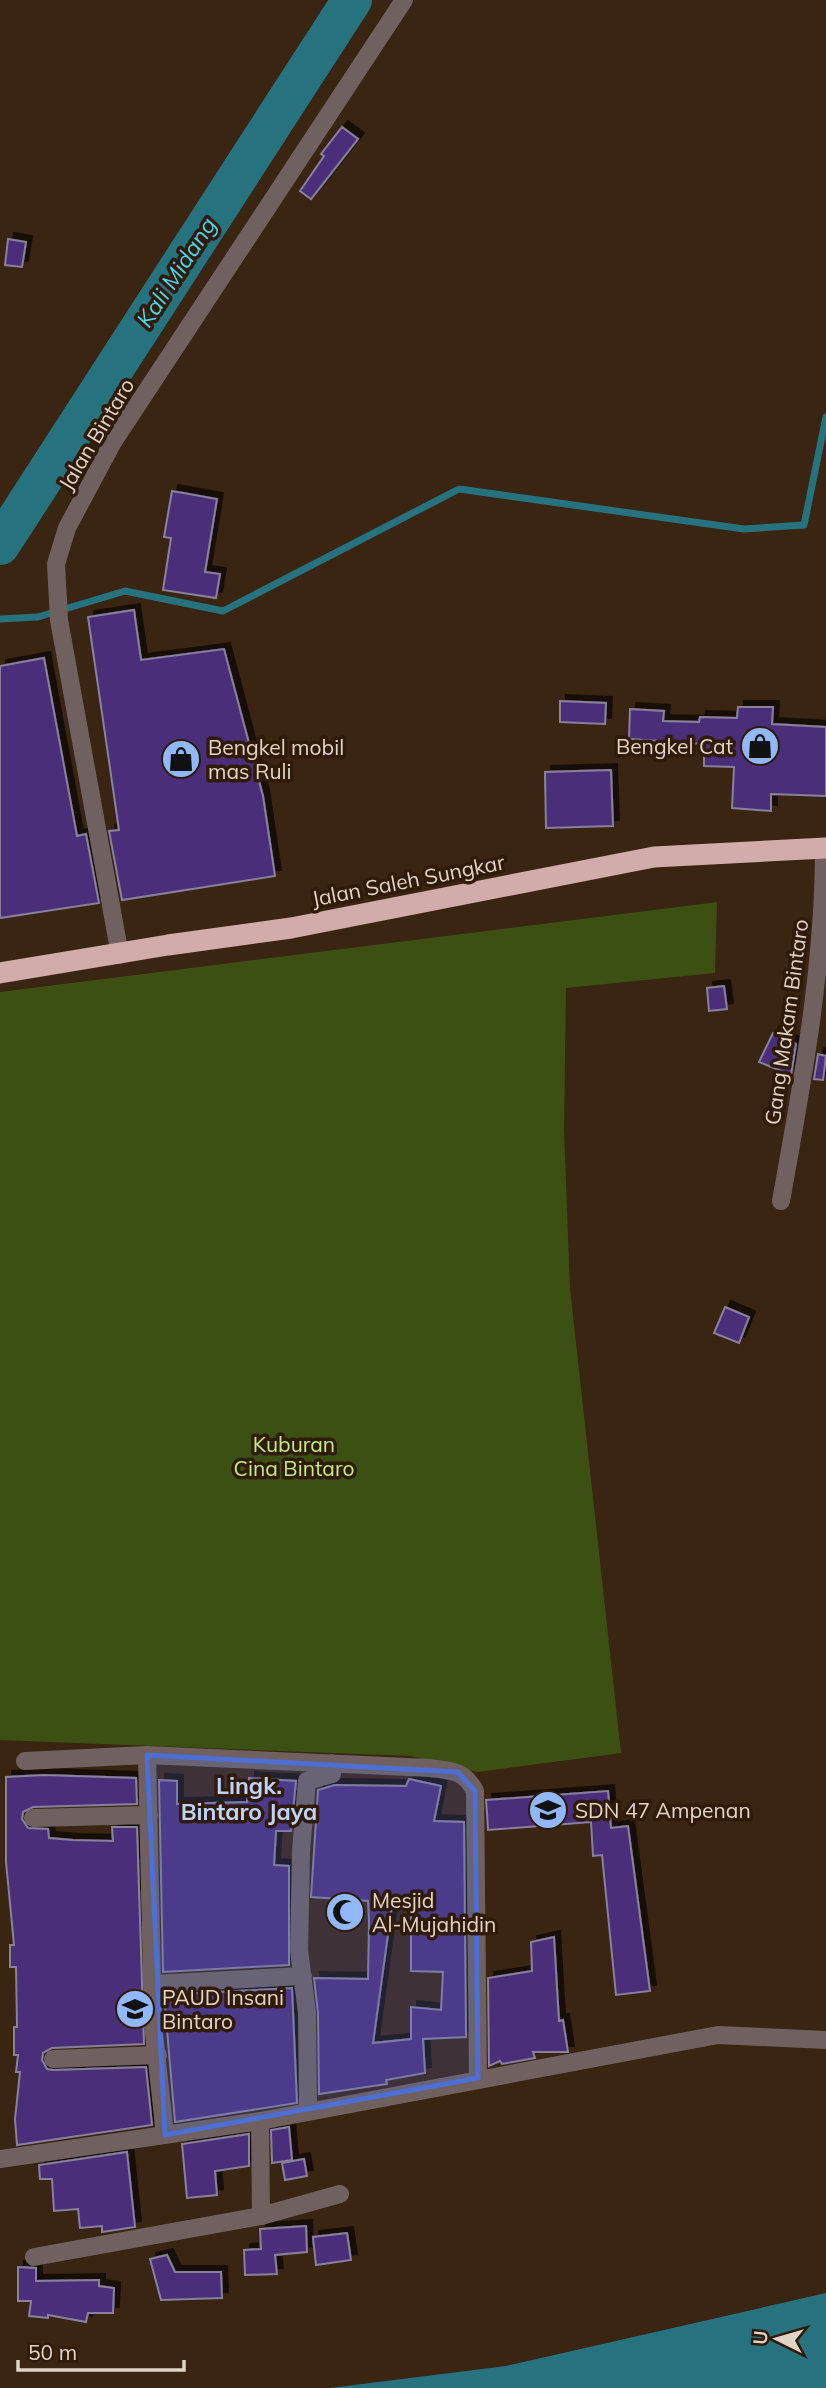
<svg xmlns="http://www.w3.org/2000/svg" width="826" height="2388" font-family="Mulish,sans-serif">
  <defs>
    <filter id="shadow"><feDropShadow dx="6" dy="-6" stdDeviation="0" flood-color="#0009"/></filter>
  </defs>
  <rect width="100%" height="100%" fill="#3a2412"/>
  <path fill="#3b5012" d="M 717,902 L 715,973 L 566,988 L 564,1130 L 570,1288 L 621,1753 L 477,1772 L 410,1756 L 0,1740 L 0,992 Z"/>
  <path fill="#26727e" d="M 826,2293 L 826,2388 L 330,2388 L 506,2366 Z"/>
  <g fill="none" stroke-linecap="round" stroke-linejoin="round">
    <path stroke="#26727e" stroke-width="7" d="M 0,619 L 38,617 L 125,591 L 223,611 L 459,489 L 744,529 L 804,525 L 826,417"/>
    <path stroke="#26727e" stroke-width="40" d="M 0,545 L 352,0"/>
  </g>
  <path fill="#4c2e7a" stroke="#88809d" stroke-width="2" fill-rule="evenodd" filter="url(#shadow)" d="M 342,127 L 358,139 L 311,199 L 300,191 L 324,156 L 321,154 Z
    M 8,239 L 26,242 L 22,267 L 5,265 Z
    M 172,491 L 217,499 L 205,572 L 220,574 L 216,598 L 163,590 L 171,538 L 164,537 Z
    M 134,610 L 141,660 L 224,649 L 263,796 L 275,876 L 122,900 L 109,831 L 119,830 L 88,617 Z
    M 44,658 L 77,836 L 86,834 L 99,903 L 0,918 L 0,666 Z
    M 560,701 L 606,703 L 605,724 L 560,722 Z
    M 738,707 L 773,707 L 772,724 L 826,727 L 826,796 L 771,794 L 771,811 L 732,808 L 734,767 L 704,766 L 704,744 L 629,739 L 630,709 L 664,711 L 663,721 L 699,722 L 700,717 L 737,718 Z
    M 611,770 L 613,826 L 546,828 L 545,772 Z
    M 724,986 L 727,1009 L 709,1011 L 707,988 Z
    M 773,1033 L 796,1044 L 791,1075 L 759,1062 Z
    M 818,1054 L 826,1056 L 823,1080 L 814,1079 Z
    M 725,1307 L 749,1317 L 739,1343 L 714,1333 Z
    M 44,1775 L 136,1778 L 137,1804 L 33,1807 L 23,1812 L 22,1819 L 28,1828 L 48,1829 L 49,1838 L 73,1840 L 113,1841 L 112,1827 L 137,1827 L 144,2044 L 52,2048 L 43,2053 L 42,2060 L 47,2069 L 53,2070 L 146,2067 L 152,2125 L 17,2145 L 15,2119 L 20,2072 L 16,2072 L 18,2055 L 14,2055 L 14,2027 L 17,2027 L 16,1967 L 10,1967 L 10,1945 L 14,1945 L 6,1862 L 6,1777 Z
    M 249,1778 L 296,1781 L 291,1831 L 276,1831 L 274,1865 L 289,1866 L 289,1965 L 163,1972 L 159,1780 L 177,1781 L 177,1804 L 247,1802 Z
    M 409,1779 L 441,1786 L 434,1821 L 464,1822 L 466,2037 L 423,2039 L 425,2073 L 386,2080 L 387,2084 L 319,2094 L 318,2013 L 314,1978 L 368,1979 L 369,1922 L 368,1901 L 311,1897 L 318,1790 L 335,1785 L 406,1786 ZM 393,1898 L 411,1899 L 411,1971 L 443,1972 L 441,2010 L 411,2007 L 411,2039 L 373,2043 Z
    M 608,1791 L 611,1828 L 628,1826 L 650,1991 L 616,1995 L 602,1855 L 593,1856 L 591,1822 L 488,1830 L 487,1813 L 486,1800 Z
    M 554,1937 L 559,2021 L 563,2020 L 568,2052 L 533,2052 L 535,2058 L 502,2064 L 500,2061 L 489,2066 L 488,1978 L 532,1971 L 531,1942 Z
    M 292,1988 L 297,2103 L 175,2122 L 164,1995 Z
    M 289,2127 L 292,2160 L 272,2163 L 271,2130 Z
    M 249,2134 L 249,2166 L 215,2171 L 217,2195 L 187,2198 L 182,2144 Z
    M 127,2152 L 135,2227 L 102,2232 L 102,2226 L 80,2228 L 78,2209 L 54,2211 L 52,2179 L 40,2179 L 39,2165 Z
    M 304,2159 L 307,2176 L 285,2180 L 282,2163 Z
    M 306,2226 L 307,2252 L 275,2255 L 277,2274 L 245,2275 L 244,2250 L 261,2249 L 260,2229 Z
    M 347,2233 L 351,2260 L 316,2265 L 313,2237 Z
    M 167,2255 L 175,2272 L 221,2272 L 222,2298 L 161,2300 L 150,2259 Z
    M 18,2267 L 36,2268 L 36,2281 L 99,2280 L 99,2286 L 114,2288 L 113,2313 L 88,2313 L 86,2322 L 48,2315 L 48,2318 L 29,2316 L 31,2301 L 18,2301 Z"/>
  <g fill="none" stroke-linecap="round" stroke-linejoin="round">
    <path stroke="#706160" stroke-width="18" d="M 120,955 L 59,620 L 56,564 L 67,528 L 113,442 L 404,0
      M 781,1201 C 802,1084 824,968 824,848
      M 147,1755 L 153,2024 L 165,2135
      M 25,1761 L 147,1755 L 430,1768 C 452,1771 464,1770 475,1791 L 478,2078
      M 33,1818 L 149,1815
      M 152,1984 L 303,1976
      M 53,2059 L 158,2055
      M 308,2110 L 307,2013 L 299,1950 L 301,1851 L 307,1781 L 332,1774 L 332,1763
      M 0,2159 L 260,2121 L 718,2035 L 826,2040
      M 261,2216 L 340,2194
      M 34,2257 L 261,2216 L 260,2121"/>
    <path stroke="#d2acaa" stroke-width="21" d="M 0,973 L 168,945 L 291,928 L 654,857 L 826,848"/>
  </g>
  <path fill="#4e6fd4" fill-opacity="0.2" stroke="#4e6fd4" stroke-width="5" stroke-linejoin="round" d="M 147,1755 L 458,1772 L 475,1791 L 478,2078 L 165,2135 Z"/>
  <defs>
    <symbol id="shop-disc" viewBox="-11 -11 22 22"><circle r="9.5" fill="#91b8fd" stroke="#301a08"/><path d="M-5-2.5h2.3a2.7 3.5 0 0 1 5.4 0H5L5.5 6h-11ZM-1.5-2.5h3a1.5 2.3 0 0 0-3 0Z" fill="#111"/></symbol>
    <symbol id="school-disc" viewBox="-11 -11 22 22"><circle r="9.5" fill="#91b8fd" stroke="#301a08"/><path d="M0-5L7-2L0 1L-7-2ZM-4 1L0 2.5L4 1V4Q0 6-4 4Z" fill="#111"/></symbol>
    <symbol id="mosque-disc" viewBox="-11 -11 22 22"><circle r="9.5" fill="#91b8fd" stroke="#301a08"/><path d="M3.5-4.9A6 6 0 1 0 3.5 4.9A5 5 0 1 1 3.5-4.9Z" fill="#111"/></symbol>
  </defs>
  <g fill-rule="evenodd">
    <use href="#shop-disc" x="738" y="724" width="44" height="44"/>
    <use href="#shop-disc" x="159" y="737" width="44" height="44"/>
    <use href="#school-disc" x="526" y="1788" width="44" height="44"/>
    <use href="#mosque-disc" x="323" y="1890" width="44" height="44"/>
    <use href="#school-disc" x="113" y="1987" width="44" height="44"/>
  </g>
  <g text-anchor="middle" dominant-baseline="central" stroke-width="7" stroke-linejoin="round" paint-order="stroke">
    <g font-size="21" fill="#e2d3c8" stroke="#301a08">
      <text transform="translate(96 434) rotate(-59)">Jalan Bintaro</text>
      <text transform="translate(408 880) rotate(-11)">Jalan Saleh Sungkar</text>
      <text transform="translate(786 1022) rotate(-82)">Gang Makam Bintaro</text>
    </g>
    <g font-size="21" fill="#e2d3c8" stroke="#301a08" text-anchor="start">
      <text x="733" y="746" text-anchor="end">Bengkel Cat</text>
      <text x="208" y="747">Bengkel mobil<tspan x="208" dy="24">mas Ruli</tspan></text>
      <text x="575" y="1810">SDN 47 Ampenan</text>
      <text x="372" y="1900">Mesjid<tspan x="372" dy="24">Al-Mujahidin</tspan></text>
      <text x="162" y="1997">PAUD Insani<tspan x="162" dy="24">Bintaro</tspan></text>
    </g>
    <g font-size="21" fill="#c1ee79" stroke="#301a08">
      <text x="294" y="1444">Kuburan<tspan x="294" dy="24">Cina Bintaro</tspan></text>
    </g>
    <g font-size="23" font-style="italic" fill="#46d8ed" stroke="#301a08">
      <text transform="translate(176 272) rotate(-57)">Kali Midang</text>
    </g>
    <g font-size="23" font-weight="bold" fill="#bed4fc" stroke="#301a08">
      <text x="249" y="1785">Lingk.<tspan x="249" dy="26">Bintaro Jaya</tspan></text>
    </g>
  </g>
  <g transform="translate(777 2339) rotate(275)" stroke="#301a08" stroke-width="5" paint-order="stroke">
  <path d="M0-5L12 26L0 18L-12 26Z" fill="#e2d3c8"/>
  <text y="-10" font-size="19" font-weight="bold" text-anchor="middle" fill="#e2d3c8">U</text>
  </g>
  <path d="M18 2360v10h166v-10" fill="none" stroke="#e2d3c8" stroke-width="3.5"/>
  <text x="28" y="2360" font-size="21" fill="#e2d3c8" stroke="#301a08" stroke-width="5" paint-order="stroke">50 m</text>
</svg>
